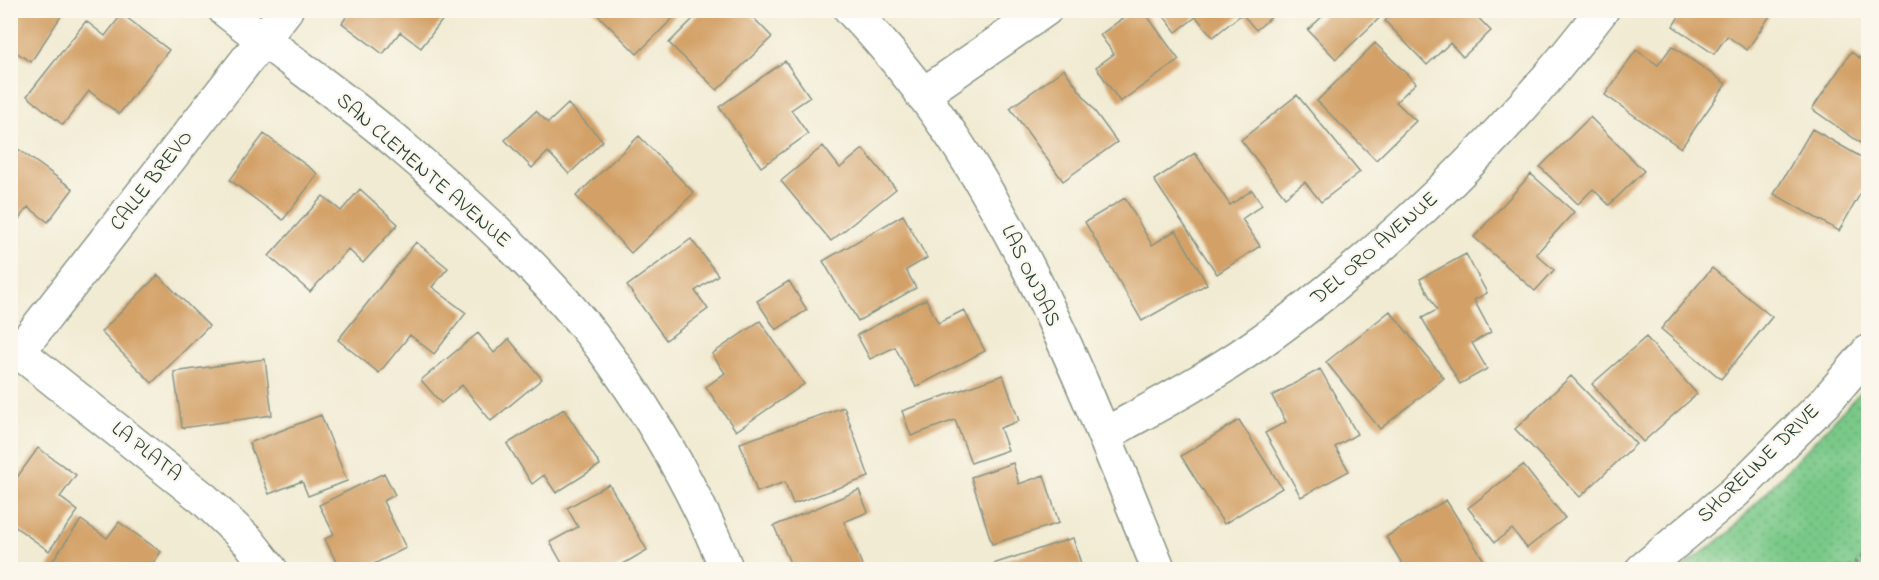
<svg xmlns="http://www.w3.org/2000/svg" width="1879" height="580" font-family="'Indie Flower',sans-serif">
  <defs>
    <pattern id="park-dots" width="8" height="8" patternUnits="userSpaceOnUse" patternTransform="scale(1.5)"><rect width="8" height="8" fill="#7ac989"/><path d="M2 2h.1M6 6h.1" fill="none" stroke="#63a471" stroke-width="1.8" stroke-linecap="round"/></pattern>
  </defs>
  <rect width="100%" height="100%" fill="#fbf7ec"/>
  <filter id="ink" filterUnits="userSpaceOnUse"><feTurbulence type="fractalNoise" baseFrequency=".0167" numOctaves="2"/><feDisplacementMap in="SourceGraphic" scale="12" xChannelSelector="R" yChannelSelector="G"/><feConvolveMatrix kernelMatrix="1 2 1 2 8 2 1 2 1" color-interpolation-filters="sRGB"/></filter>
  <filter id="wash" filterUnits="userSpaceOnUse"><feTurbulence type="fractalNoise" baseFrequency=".008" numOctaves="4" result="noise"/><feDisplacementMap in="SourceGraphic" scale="24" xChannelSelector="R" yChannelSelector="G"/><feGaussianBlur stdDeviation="1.35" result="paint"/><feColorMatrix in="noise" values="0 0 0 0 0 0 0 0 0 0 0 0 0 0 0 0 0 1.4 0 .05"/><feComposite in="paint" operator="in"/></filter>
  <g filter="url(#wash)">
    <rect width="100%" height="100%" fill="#f1ebd3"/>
    <path fill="url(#park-dots)" stroke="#4c835e" stroke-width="1.5" d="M 1868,384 L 1868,569 L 1681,569 L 1728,533 Z"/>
    <g id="blocks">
      <path fill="#d3a167" d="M 10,10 L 65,10 L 31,62 L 10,48 Z
        M 351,10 L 450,10 L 421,48 L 400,32 L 383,54 L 342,23 Z
        M 593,10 L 681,10 L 637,54 Z
        M 702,10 L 746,10 L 772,37 L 717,90 L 669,43 Z
        M 1134,10 L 1143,10 L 1179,60 L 1120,102 L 1096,67 L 1114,54 L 1100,35 Z
        M 1159,10 L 1270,10 L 1274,15 L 1256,30 L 1242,14 L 1213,37 L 1196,17 L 1176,32 Z
        M 1329,10 L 1388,10 L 1336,59 L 1308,30 Z
        M 1396,10 L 1471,10 L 1491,31 L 1463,57 L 1450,43 L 1427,65 L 1385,21 Z
        M 1500,10 L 1513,10 L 1509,17 Z
        M 1683,10 L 1774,10 L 1747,50 L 1727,36 L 1714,54 L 1673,26 Z
        M 122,14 L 169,50 L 119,114 L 89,91 L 63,125 L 27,96 L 86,21 L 105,36 Z
        M 1375,43 L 1416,83 L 1396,102 L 1416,121 L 1376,160 L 1317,101 Z
        M 1672,46 L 1726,84 L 1681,148 L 1605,95 L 1636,50 L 1658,65 Z
        M 1851,52 L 1868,64 L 1868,148 L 1812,109 Z
        M 785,61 L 810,97 L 791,110 L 808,134 L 761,167 L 719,107 Z
        M 1064,69 L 1117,142 L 1063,181 L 1010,108 Z
        M 1297,95 L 1360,172 L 1321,202 L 1305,182 L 1285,197 L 1241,140 Z
        M 568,104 L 603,141 L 569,174 L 548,152 L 532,168 L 505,140 L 536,111 L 548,123 Z
        M 1590,117 L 1644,171 L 1609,205 L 1593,189 L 1578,204 L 1540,167 Z
        M 1812,129 L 1868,161 L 1868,180 L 1839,231 L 1774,194 Z
        M 264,134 L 318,174 L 283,220 L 230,180 Z
        M 639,136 L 694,193 L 631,253 L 576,196 Z
        M 10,143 L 73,189 L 48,222 L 28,207 L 10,231 Z
        M 823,146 L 840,168 L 863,149 L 896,189 L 831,241 L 781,181 Z
        M 1195,153 L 1230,205 L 1252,190 L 1262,205 L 1242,219 L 1260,246 L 1217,274 L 1154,180 Z
        M 1531,174 L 1574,212 L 1536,254 L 1554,270 L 1535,291 L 1474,237 Z
        M 360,189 L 398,224 L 363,263 L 348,249 L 310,292 L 269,256 L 323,196 L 341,211 Z
        M 1125,198 L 1152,245 L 1176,230 L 1207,284 L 1142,321 L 1085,222 Z
        M 903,215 L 927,258 L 906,270 L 916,288 L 858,321 L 823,261 Z
        M 691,239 L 718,275 L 695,291 L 708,309 L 666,340 L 627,286 Z
        M 416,242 L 448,268 L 432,287 L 466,313 L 434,354 L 410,335 L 379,373 L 338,340 Z
        M 1466,254 L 1487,293 L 1474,300 L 1491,332 L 1472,343 L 1487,369 L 1460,384 L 1422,318 L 1437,310 L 1420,279 Z
        M 1712,268 L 1772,317 L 1721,379 L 1661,329 Z
        M 158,275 L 209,326 L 152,383 L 101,332 Z
        M 789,281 L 807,310 L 776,330 L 757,301 Z
        M 926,299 L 938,323 L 964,310 L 985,351 L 916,387 L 895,347 L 870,359 L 857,335 Z
        M 1390,311 L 1444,378 L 1380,429 L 1326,362 Z
        M 760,321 L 804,384 L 736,431 L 706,387 L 725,373 L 712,354 Z
        M 478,333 L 494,353 L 509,339 L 542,379 L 491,421 L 462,385 L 441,403 L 421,380 Z
        M 1646,337 L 1697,394 L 1643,442 L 1592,384 Z
        M 265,359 L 272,415 L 182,428 L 174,372 Z
        M 1320,369 L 1357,434 L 1335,447 L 1349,471 L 1301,497 L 1265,433 L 1286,422 L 1272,396 Z
        M 1003,375 L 1019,421 L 1000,428 L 1008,450 L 971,463 L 955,420 L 911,436 L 902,411 Z
        M 1571,376 L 1636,444 L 1580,497 L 1515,429 Z
        M 844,407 L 869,477 L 793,504 L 785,482 L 757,492 L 740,443 Z
        M 564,409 L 600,465 L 556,493 L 544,475 L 532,484 L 507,444 Z
        M 321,415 L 347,481 L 308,496 L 302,481 L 269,494 L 249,443 Z
        M 1239,420 L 1282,488 L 1224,524 L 1181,456 Z
        M 38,448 L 76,475 L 60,497 L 78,511 L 49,551 L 10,523 L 10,487 Z
        M 1013,463 L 1019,484 L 1044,475 L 1059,523 L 992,544 L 971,477 Z
        M 1523,465 L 1565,518 L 1527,548 L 1512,529 L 1495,542 L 1468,508 Z
        M 384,473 L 395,495 L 383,501 L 406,548 L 362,570 L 340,570 L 325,539 L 334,534 L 319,505 Z
        M 609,484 L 647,550 L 613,570 L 566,570 L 550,542 L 578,527 L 567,508 Z
        M 859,490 L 868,512 L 844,522 L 863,567 L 856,570 L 793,570 L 774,526 Z
        M 1446,500 L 1490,570 L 1406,570 L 1386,537 Z
        M 81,520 L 107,538 L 119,522 L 161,552 L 148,570 L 46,570 Z
        M 1073,538 L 1083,570 L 994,570 L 993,564 Z"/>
    </g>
  </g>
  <g filter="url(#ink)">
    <use href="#blocks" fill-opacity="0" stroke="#889484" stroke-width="1.5"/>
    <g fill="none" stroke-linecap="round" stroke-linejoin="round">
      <defs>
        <path id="minor" d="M 225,10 C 285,58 350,101 408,152 C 469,204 528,258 580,320 C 637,389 694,486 727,570
          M 851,10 C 1002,164 1079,374 1159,570
          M 922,95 L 1045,10
          M 10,345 L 204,499 L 249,542 L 271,570
          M 19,351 L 286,10
          M 1104,435 C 1145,412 1187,390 1226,365 C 1269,338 1308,307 1347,275 C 1442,196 1527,109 1602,10"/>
        <path id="major" d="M 1642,570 L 1735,492 L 1825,402 L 1868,352"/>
      </defs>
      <use href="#minor" stroke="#889484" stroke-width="36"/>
      <use href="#major" stroke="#889484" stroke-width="36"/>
      <path stroke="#889484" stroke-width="4" stroke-dasharray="4.5 4.5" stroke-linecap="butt" d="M 1848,570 L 1868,550"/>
      <use href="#minor" stroke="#fff" stroke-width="33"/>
      <use href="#major" stroke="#fff" stroke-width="33"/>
    </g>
  </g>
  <g text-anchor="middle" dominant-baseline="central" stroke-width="4.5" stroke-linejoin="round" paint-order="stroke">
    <g font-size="21" fill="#1f3d34" stroke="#fbf7ec">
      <text transform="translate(423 171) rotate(41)">SAN CLEMENTE AVENUE</text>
      <text transform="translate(152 181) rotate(-52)">CALLE BREVO</text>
      <text transform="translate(1375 249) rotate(-41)">DEL ORO AVENUE</text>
      <text transform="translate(1030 276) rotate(64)">LAS ONDAS</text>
      <text transform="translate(146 452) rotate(38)">LA PLATA</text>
      <text transform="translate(1759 464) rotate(-44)">SHORELINE DRIVE</text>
    </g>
  </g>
  <rect width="1879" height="580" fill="none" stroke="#fbf7ec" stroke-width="36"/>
</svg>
